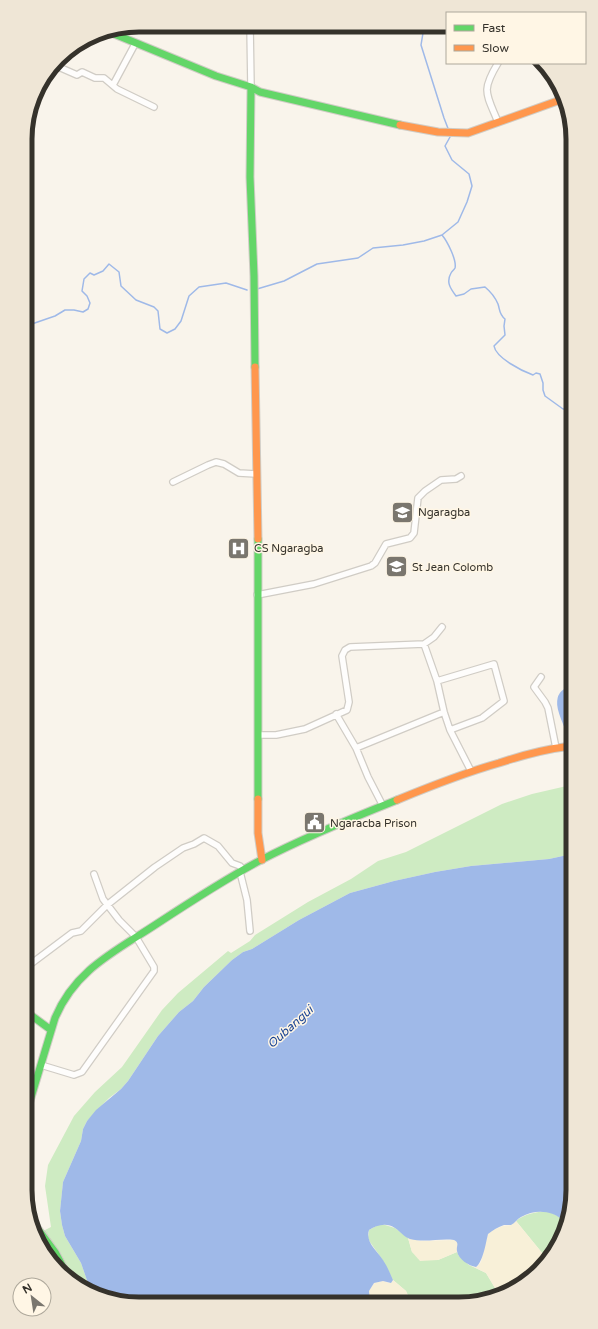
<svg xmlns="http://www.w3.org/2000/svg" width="598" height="1329" font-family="'Varela Round',sans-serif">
  <rect width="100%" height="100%" fill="#f9f4eb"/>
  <path fill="#ceebc2" d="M 571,785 L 572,854 L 549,859 L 471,866 L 435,872 L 394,881 L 350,893 L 299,920 L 252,949 L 243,952 L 232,960 L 204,987 L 193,1001 L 179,1012 L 158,1036 L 128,1081 L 121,1089 L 109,1098 L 87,1121 L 83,1129 L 81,1141 L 63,1182 L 60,1211 L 62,1225 L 65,1236 L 81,1263 L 90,1289 L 77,1282 L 59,1250 L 45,1230 L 51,1227 L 45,1186 L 48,1165 L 74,1116 L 95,1092 L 122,1067 L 162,1010 L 178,993 L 228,951 L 231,953 L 250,941 L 255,935 L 308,902 L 351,879 L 378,861 L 406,852 L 502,804 L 532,794 Z
    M 547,1211 L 558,1216 L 564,1221 L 551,1255 L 543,1254 L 516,1221 C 524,1214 536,1212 547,1211 Z
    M 378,1225 L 385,1225 L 395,1228 L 408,1238 L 412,1252 L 438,1260 L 457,1252 L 459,1256 L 469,1265 L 486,1273 L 498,1293 L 497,1296 L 489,1300 L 410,1300 L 406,1291 L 393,1280 L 382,1259 L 370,1242 L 368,1238 L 369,1230 Z"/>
  <path fill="#bedcb3" d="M 45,1230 L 59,1250 L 77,1282 L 64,1276 L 38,1234 Z"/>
  <path fill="#f8f0d8" d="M 516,1221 L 543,1254 L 551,1255 L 549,1260 L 523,1285 L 497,1296 L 498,1293 L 486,1273 L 474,1267 L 478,1266 L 481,1262 L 488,1234 L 493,1230 L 503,1226 L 511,1225 Z
    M 408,1238 L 421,1241 L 454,1240 C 460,1243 458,1246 457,1252 L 438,1260 L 420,1261 L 412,1252 Z
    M 393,1280 L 406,1291 L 410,1300 L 370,1301 L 369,1291 L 374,1283 L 383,1281 L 389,1283 L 392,1282 Z"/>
  <path fill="#9fb9e8" d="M 572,854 L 573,1198 L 564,1221 C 552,1210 535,1209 521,1217 C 517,1219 515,1223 511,1225 C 509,1225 507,1225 504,1225 C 498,1227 493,1230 488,1234 C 486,1242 483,1262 476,1267 C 469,1266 458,1259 457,1251 C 456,1246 460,1243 454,1240 C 440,1238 425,1243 410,1239 C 404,1237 401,1232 395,1228 C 387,1222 376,1225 369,1230 C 365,1242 377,1251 383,1260 C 387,1266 390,1273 393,1280 L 391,1283 L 383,1281 L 374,1283 L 369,1291 L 370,1301 L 117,1302 L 90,1289 L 81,1263 L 65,1236 L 62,1225 L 60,1211 L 63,1182 L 81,1141 L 83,1129 L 87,1121 L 96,1110 L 121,1089 L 128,1081 L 158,1036 L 179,1012 L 193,1001 L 204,987 L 232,960 L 243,952 L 252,949 L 299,920 L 350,893 L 394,881 L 435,872 L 471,866 L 549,859 Z"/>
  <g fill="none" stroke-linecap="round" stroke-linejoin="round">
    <path stroke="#9fb9e8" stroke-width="1.5" d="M 424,27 L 421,45 L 444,118 L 449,131
      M 442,235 L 458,222 L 467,202 L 472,186 L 469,174 L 452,160 L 445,146 L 450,137
      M 257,289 L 284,281 L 317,264 L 358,258 L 373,248 L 403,245 L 424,241 L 442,235 C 447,241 457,260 455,268 C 454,270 452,271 451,273 C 446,282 450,288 456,296 L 464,294 L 471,289 L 485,287 C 491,292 495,297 498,304 C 500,310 499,314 505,319 L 504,326 L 505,335 L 494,346 C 496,358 522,371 533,375 L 536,373 L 540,374 L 543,383 L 543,390 L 545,396 L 563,409 L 570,410
      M 26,326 L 55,316 L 65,310 L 74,310 L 83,312 L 88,309 L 90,303 L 87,296 L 82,291 L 84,279 L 90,273 L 94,275 L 103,271 L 109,264 L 119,272 L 121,286 L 136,300 L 154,307 L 158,311 L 160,329 L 167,333 L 175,329 L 181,321 L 189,296 L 199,287 L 226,283 L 247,290"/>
    <path stroke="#9fb9e8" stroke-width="9" d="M 571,691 C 552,696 567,720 571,732"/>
    <defs>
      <path id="street" d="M 250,26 L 251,87
        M 61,68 L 77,75 L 82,72 L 95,78 L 104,78 L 117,89 L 154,107
        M 113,85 L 135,44
        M 498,122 C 486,93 481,91 498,63
        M 173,482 L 208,465 L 216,462 L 224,464 L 239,473 L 257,474
        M 257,595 L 314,584 L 371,566 L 375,563 L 386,544 L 410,538 L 414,533 L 418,498 L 425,491 L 441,480 L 456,479 L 461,476
        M 424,644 L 437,681 L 444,712 L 450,730 L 471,771
        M 541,677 L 534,687 L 545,702 L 548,708 L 556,748
        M 437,681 L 494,664 L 504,701 L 482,718 L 450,730
        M 336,714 L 356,748 L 368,777 L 383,806
        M 258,735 L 276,735 L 305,729 L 347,710 L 349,702 L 342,656 L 345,650 L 350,647 L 424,644 L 434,637 L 442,627
        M 356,748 L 444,712
        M 240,872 L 247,900 L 250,931
        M 28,966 L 72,933 L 81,931 L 107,905 L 155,867 L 183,848 L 194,844 L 204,838 L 218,846 L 232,863 L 240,866 L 243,870
        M 41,1065 L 74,1075 L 82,1072 L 154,971 L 154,967 L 136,937 L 119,920 L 103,899 L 94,874"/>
      <path id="fast" d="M 107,31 L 216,76 L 251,87 L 260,92 L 400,125
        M 251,87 L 250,177 L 254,276 L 255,367
        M 258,539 L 258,799
        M 28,1013 L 51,1030
        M 29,1104 L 55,1018 C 75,970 114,952 155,925 C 190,902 225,879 261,860 C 305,837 352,818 397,800
        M 29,1217 L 55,1252 L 69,1278"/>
      <path id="slow" d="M 400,125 L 438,132 L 468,133 L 563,99
        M 255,367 L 258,539
        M 258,799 L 258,833 L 262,860
        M 397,800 C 431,786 464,773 499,763 C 523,755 546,749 571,746"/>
    </defs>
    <use href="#street" stroke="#d0ccc5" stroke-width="8"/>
    <use href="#fast" stroke="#d0ccc5" stroke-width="9"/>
    <use href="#slow" stroke="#d0ccc5" stroke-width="9"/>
    <use href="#street" stroke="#fefdfc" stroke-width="5.5"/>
    <use href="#fast" stroke="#63d668" stroke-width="7"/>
    <use href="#slow" stroke="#ff974d" stroke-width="7"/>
  </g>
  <defs>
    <symbol id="school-square" viewBox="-11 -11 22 22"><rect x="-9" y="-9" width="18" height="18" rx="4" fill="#7a766e" stroke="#fff6e5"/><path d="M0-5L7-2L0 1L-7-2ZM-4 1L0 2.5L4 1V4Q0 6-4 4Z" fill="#fff"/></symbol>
    <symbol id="hospital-square" viewBox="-11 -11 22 22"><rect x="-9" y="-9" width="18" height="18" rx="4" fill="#7a766e" stroke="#fff6e5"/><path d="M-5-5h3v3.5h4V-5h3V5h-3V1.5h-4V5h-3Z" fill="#fff"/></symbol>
    <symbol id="civic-square" viewBox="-11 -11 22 22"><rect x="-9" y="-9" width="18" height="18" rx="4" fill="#7a766e" stroke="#fff6e5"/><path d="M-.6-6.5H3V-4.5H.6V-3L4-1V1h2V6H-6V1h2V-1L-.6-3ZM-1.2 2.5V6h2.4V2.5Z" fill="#fff"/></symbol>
  </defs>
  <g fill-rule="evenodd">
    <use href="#school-square" x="390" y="500" width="25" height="25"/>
    <use href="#hospital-square" x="226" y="536" width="25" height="25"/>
    <use href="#school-square" x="384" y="554" width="25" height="25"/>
    <use href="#civic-square" x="302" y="810" width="25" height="25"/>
  </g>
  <g text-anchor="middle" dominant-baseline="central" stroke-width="3" stroke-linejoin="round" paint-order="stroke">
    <g font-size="11" fill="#35322b" stroke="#fff6e5" text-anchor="start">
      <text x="418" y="512">Ngaragba</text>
      <text x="254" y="548">CS Ngaragba</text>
      <text x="412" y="567">St Jean Colomb</text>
      <text x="330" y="823">Ngaracba Prison</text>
    </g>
    <g font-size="12" font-style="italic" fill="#174293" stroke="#fff6e5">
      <text transform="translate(290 1027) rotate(-42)">Oubangui</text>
    </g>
  </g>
  <path d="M0 0H598V1329H0ZM139 32H459A107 107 0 0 1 566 139V1190A107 107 0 0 1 459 1297H139A107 107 0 0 1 32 1190V139A107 107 0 0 1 139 32Z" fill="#efe6d6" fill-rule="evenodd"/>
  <path fill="none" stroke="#35322b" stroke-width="5" d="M139 32H459A107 107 0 0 1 566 139V1190A107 107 0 0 1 459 1297H139A107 107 0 0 1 32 1190V139A107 107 0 0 1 139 32Z"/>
  <rect x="446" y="12" width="140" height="52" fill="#fff6e5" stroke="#aea89b"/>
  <rect x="454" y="25" width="20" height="6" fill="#63d668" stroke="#aea89b"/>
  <text x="482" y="32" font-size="12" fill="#35322b">Fast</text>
  <rect x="454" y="45" width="20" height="6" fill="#ff974d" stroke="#aea89b"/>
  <text x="482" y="52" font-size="12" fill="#35322b">Slow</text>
  <g transform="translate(32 1297) rotate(330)"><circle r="19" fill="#fff6e5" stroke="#aea89b"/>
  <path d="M0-3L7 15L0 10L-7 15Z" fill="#7a766e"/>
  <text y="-6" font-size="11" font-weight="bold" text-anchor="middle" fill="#35322b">N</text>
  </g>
</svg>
